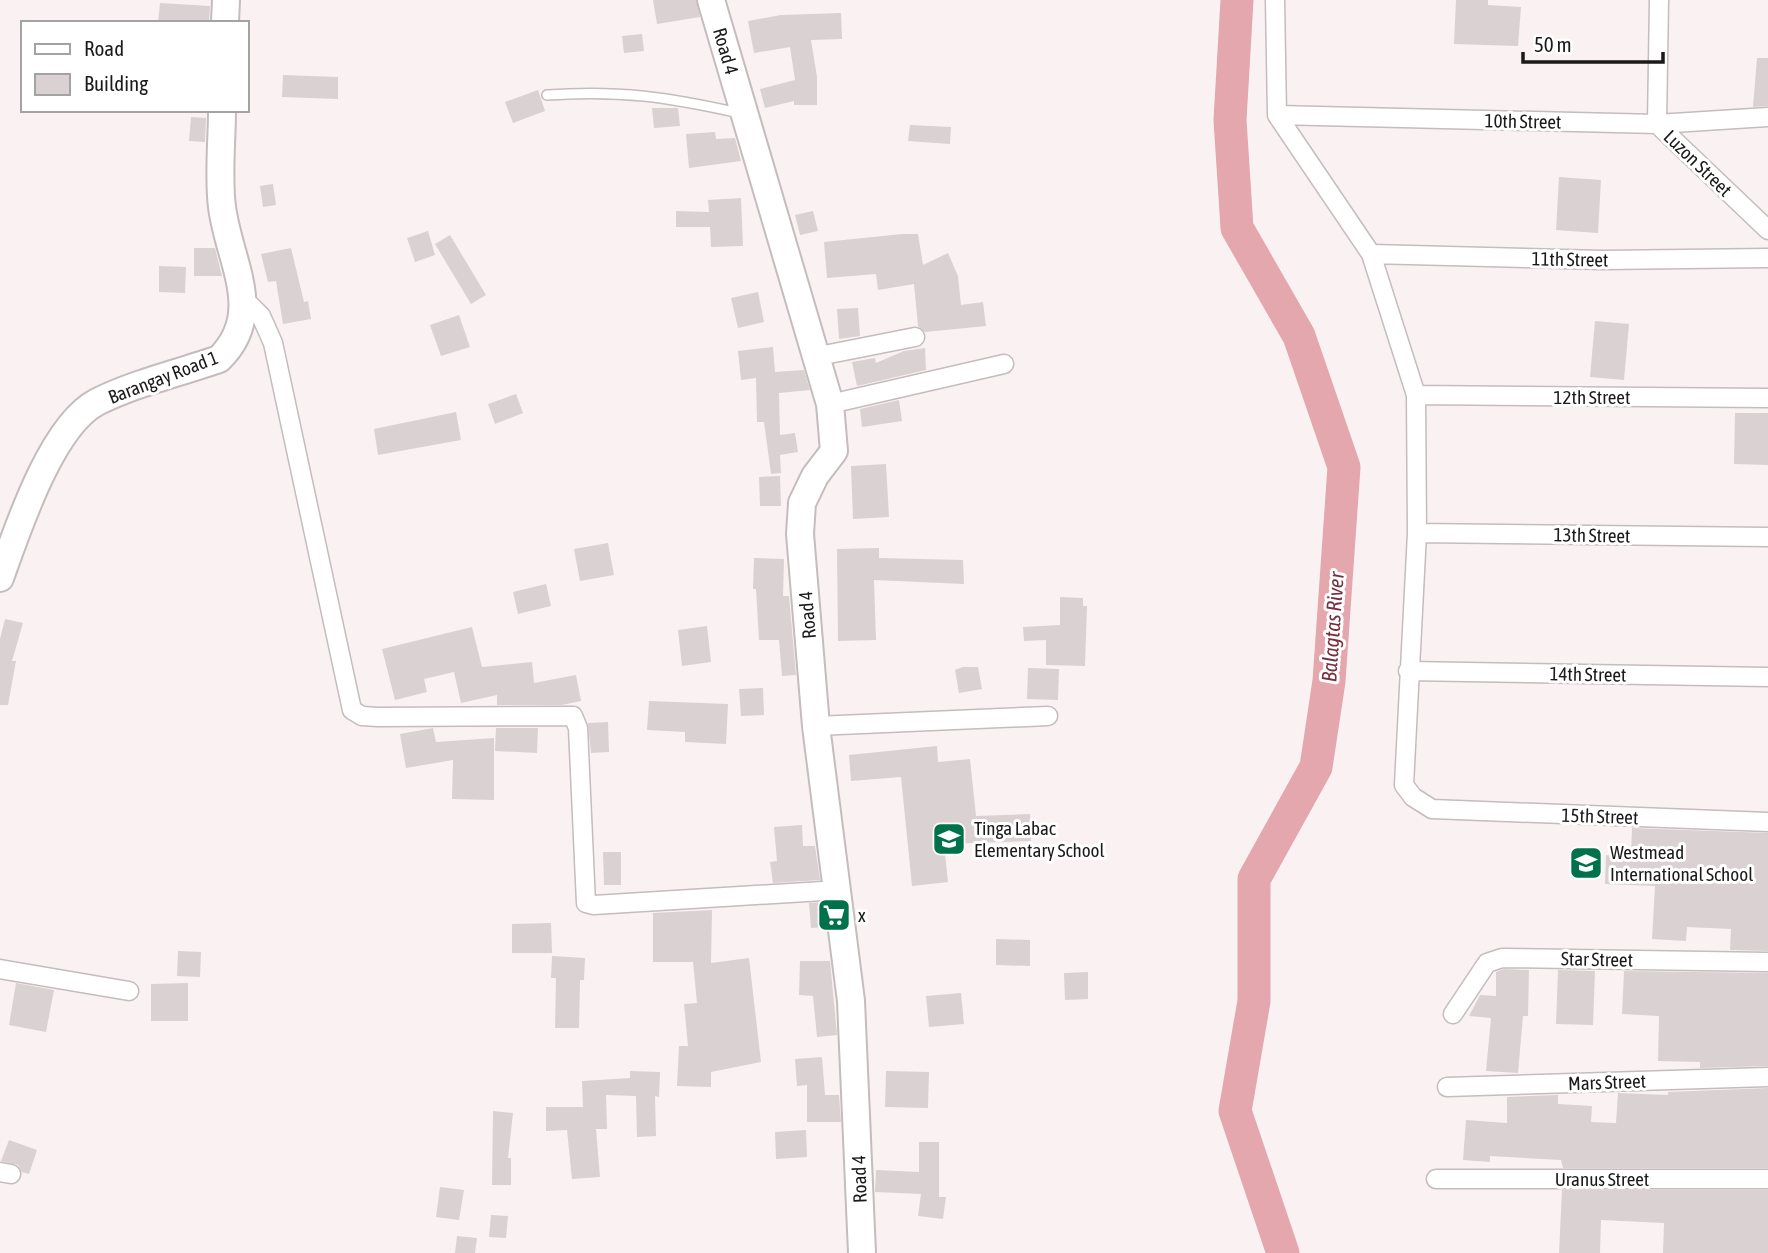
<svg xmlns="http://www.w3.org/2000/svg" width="1768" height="1253" font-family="'Asap Condensed',sans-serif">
  <rect width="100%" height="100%" fill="#faf2f2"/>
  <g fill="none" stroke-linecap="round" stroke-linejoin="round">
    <path stroke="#e4a7ae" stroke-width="33" d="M 1237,0 L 1230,120 L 1237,228 L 1299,336 L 1344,467 L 1329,681 L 1316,767 L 1254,879 L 1254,1001 L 1235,1111 L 1283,1253"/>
  </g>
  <path fill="#d9d1d2" d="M 653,0 L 696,0 L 700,17 L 657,24 Z
    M 1456,0 L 1488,0 L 1488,5 L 1521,7 L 1518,46 L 1454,44 Z
    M 160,3 L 210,6 L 209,23 L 158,23 Z
    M 841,13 L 842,39 L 811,40 L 817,77 L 817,105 L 794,105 L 794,101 L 765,108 L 760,89 L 795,80 L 790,47 L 754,53 L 748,21 L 781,15 Z
    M 642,34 L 644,51 L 624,53 L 622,36 Z
    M 1757,58 L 1768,58 L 1768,106 L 1753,107 Z
    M 283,75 L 338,77 L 338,99 L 282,97 Z
    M 538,90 L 545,111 L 513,123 L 505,102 Z
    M 652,108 L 678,108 L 680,126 L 654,128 Z
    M 191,117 L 206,118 L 205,142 L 189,141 Z
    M 910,125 L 951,127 L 950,144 L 908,141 Z
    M 715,132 L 716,139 L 735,138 L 741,161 L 689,168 L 686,134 Z
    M 1559,177 L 1601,180 L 1598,233 L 1556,230 Z
    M 273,184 L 276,205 L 263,207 L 260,186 Z
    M 741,198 L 743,246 L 711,247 L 710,227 L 676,227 L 676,211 L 709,212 L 708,200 Z
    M 813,211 L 818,231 L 800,235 L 795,215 Z
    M 428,231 L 435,255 L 415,262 L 407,238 Z
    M 902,234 L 918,234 L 923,265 L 948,253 L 958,276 L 961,305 L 983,302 L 986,326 L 925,332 L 918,326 L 914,284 L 878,290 L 876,274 L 827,278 L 824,242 Z
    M 450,235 L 486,295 L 471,304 L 435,244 Z
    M 194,248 L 215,248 L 222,276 L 194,276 Z
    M 291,248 L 304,302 L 308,301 L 311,319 L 283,324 L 276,281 L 268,282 L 261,254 Z
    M 159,266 L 186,267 L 185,293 L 159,292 Z
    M 758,292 L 764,322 L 738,328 L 731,298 Z
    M 858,308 L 860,336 L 839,339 L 837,309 Z
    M 459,315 L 470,347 L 441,356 L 430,325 Z
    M 1595,321 L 1629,324 L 1624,380 L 1590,377 Z
    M 773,347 L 775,372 L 804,370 L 810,390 L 779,393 L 780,435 L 795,433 L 798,452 L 780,455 L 781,473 L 771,474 L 764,422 L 757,422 L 756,378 L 741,380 L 738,351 Z
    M 925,348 L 926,370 L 857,386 L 852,362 L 875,358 L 876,363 L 904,351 Z
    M 516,394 L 523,413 L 495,424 L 488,404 Z
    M 899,400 L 902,421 L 862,427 L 860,409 Z
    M 456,412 L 461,440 L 378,455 L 374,429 Z
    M 1735,413 L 1768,413 L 1768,465 L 1734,464 Z
    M 886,464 L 889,517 L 853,519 L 851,466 Z
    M 780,476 L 781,506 L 760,506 L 759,477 Z
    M 608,543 L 614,575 L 580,581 L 574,549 Z
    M 879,548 L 879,558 L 963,560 L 964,584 L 874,580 L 876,640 L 838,641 L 837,549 Z
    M 754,558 L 784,559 L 783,596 L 789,596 L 796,675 L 782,676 L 779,640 L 759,640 L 756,589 L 753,589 Z
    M 546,584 L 551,606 L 518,614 L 513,592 Z
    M 1060,597 L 1083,598 L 1083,606 L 1087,606 L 1085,666 L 1046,665 L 1046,640 L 1024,641 L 1023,627 L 1060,625 Z
    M 5,619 L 23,623 L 12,661 L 16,661 L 8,705 L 0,705 L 0,639 Z
    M 707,626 L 711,662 L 682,666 L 678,630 Z
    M 472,627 L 482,667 L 532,662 L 534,683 L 576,675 L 581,701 L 562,705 L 497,705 L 497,695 L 461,703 L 454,672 L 424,679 L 427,692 L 395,700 L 382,649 Z
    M 963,667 L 978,667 L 982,689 L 959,693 L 955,670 Z
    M 1028,668 L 1059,669 L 1058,700 L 1027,699 Z
    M 763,688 L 764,715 L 741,716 L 739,689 Z
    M 649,701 L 728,704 L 726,744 L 685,742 L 685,732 L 647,730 Z
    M 608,722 L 609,752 L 591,753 L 588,723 Z
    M 433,728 L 436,742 L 494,738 L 494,800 L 452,799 L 453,760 L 406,768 L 400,734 Z
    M 496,728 L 538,728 L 537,753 L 495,751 Z
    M 937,746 L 938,762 L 970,759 L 976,816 L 1030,814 L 1031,841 L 944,844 L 948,882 L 912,886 L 901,777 L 851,781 L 849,755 Z
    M 802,825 L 803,846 L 815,846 L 820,880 L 773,883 L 770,862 L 777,861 L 774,827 Z
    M 1632,828 L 1768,833 L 1768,951 L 1730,950 L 1731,929 L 1687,927 L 1686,941 L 1652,939 L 1655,886 L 1605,884 L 1606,855 L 1631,856 Z
    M 603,852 L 621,852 L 621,885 L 604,885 Z
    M 823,902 L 826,927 L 811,928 L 809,903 Z
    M 712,910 L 711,963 L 749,958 L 761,1062 L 711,1072 L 711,1087 L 677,1086 L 679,1046 L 688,1046 L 684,1004 L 697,1003 L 693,962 L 653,962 L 653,913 Z
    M 551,923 L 552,953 L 512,953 L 512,924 Z
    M 996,939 L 1030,940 L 1030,966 L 996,965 Z
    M 178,951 L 201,952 L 200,977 L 177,976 Z
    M 552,956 L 585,958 L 584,980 L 580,980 L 579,1028 L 555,1028 L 556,978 L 551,978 Z
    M 800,961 L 830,961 L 837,1035 L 817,1037 L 813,996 L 799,995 Z
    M 1504,969 L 1529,970 L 1528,1016 L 1523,1016 L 1518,1073 L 1486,1071 L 1491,1018 L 1469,1016 L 1480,995 L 1496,996 L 1496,972 Z
    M 1558,970 L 1595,971 L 1593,1025 L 1556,1024 Z
    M 1624,971 L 1768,973 L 1768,1066 L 1700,1068 L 1700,1062 L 1658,1061 L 1659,1016 L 1622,1014 Z
    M 1088,972 L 1088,999 L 1065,1000 L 1064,973 Z
    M 16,983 L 54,990 L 46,1032 L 9,1025 Z
    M 188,983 L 188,1021 L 151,1021 L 151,984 Z
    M 961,993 L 964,1024 L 929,1027 L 926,996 Z
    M 822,1057 L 825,1095 L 839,1095 L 841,1122 L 807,1122 L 807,1085 L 797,1086 L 795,1059 Z
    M 630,1071 L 660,1072 L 659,1097 L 655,1096 L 656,1136 L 637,1137 L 636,1096 L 606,1095 L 607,1129 L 596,1129 L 600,1177 L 572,1179 L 567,1130 L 546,1131 L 546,1107 L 583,1107 L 582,1081 L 630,1078 Z
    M 886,1071 L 929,1072 L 928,1108 L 885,1107 Z
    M 1768,1088 L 1768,1168 L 1563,1168 L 1561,1160 L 1490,1156 L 1490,1162 L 1463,1160 L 1466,1120 L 1507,1123 L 1507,1097 L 1558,1095 L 1558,1104 L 1592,1106 L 1591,1122 L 1616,1123 L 1618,1093 L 1668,1095 L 1668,1092 Z
    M 493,1111 L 513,1113 L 508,1158 L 511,1158 L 511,1185 L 492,1185 Z
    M 806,1130 L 807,1157 L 776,1159 L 775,1132 Z
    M 9,1140 L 37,1150 L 29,1174 L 22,1172 L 18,1165 L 1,1161 Z
    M 919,1142 L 939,1142 L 939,1197 L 946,1197 L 943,1219 L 918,1216 L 921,1194 L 875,1192 L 876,1170 L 919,1172 Z
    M 440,1187 L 464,1190 L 459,1220 L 436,1217 Z
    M 1562,1190 L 1768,1190 L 1768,1253 L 1663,1253 L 1664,1223 L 1601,1220 L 1600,1253 L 1559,1253 Z
    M 491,1215 L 508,1216 L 506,1238 L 489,1237 Z
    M 457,1236 L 477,1238 L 475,1253 L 455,1253 Z"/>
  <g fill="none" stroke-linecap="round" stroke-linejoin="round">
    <defs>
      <path id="lane" d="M 547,95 C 620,90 668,97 739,113"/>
      <path id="street" d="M 1275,0 L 1277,115 L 1371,254 L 1416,395 L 1417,533 L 1404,785 L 1413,797 L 1432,809 L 1768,822
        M 1659,0 L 1657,124 L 1768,230
        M 1277,115 L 1657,124 L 1768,117
        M 1371,254 L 1603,260 L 1768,258
        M 243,298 L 261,316 L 273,343 L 352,710 L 362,716 L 378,717 L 573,716 L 578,728 L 586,903 L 594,905 L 839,890
        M 814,357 L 915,337
        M 1416,395 L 1768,398
        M 830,404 L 1004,364
        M 1417,533 L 1768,537
        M 1408,671 L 1768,677
        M 816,726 L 1048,716
        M 0,969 L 129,991
        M 1453,1014 L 1487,963 L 1502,958 L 1768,962
        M 1447,1087 L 1768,1077
        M 0,1172 L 11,1174
        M 1436,1179 L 1768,1179"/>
      <path id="secondary" d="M 711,0 L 830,404 L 834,451 L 815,476 L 802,503 L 800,534 L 816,726 L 851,1001 L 862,1253
        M 225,23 L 226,0
        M 0,578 C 17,531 51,426 97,402 C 135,383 179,373 219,359 C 266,313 229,262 222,207 C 218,176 222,142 222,110"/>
    </defs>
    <use href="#lane" stroke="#c4bcbd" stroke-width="12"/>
    <use href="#street" stroke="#c4bcbd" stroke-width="21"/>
    <use href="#secondary" stroke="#c4bcbd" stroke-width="30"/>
    <use href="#lane" stroke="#fff" stroke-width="9"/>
    <use href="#street" stroke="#fff" stroke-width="18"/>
    <use href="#secondary" stroke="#fff" stroke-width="26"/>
  </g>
  <defs>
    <symbol id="school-square" viewBox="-11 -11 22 22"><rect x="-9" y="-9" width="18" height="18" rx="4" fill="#00724b" stroke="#fff"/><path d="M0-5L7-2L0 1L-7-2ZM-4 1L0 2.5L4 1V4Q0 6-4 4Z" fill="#fff"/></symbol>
    <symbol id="supermarket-square" viewBox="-11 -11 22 22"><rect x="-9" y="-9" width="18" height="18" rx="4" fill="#00724b" stroke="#fff"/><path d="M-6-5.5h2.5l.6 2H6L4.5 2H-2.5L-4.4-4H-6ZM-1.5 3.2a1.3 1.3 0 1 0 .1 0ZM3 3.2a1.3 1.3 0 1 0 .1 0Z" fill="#fff"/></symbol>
  </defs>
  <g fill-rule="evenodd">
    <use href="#school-square" x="930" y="820" width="38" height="38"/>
    <use href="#school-square" x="1567" y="844" width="38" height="38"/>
    <use href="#supermarket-square" x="815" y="896" width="38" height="38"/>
  </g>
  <g text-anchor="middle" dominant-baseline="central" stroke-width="6" stroke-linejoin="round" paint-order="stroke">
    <g font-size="19" fill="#1b1919" stroke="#fff">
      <text transform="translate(726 51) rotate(74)">Road 4</text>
      <text transform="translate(1523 121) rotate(1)">10th Street</text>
      <text transform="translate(1698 163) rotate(44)">Luzon Street</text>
      <text transform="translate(1570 259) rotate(1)">11th Street</text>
      <text transform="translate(163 377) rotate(-21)">Barangay Road 1</text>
      <text x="1592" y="397">12th Street</text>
      <text transform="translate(1592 535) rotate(1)">13th Street</text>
      <text transform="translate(807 615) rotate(-95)">Road 4</text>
      <text transform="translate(1588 674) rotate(1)">14th Street</text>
      <text transform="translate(1600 816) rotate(2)">15th Street</text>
      <text transform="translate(1597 959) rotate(1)">Star Street</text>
      <text transform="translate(1607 1082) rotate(-2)">Mars Street</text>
      <text transform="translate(859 1179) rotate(-92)">Road 4</text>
      <text x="1602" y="1179">Uranus Street</text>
    </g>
    <g font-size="19" fill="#1b1919" stroke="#fff" text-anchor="start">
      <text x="974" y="828">Tinga Labac<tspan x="974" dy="22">Elementary School</tspan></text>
      <text x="1610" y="852">Westmead<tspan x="1610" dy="22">International School</tspan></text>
      <text x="858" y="915">x</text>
    </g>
    <g font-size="21" font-style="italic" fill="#782e3c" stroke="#fff">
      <text transform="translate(1332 627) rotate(-86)">Balagtas River</text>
    </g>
  </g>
  <rect x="21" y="21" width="228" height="91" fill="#ffffff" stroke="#a4a3a3" stroke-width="2"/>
  <rect x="35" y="44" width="35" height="10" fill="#ffffff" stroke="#a4a3a3" stroke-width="2"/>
  <text x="84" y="56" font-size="21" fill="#1b1919">Road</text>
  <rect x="35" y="74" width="35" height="21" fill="#d9d1d2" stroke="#a4a3a3" stroke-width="2"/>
  <text x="84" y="91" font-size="21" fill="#1b1919">Building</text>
  <path d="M1523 52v10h140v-10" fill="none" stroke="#1b1919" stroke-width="3.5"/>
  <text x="1534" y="52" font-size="21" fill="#1b1919" stroke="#ffffff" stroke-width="5" paint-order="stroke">50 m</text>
</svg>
